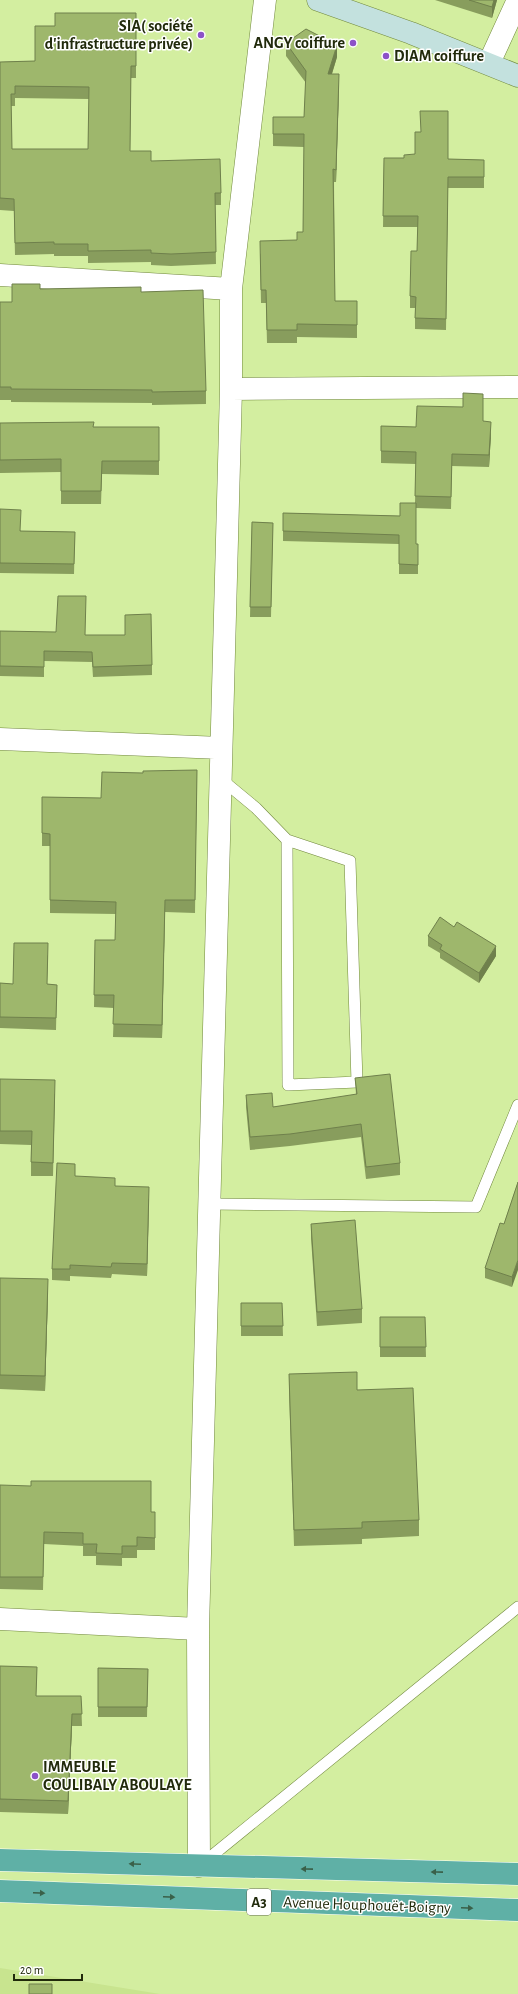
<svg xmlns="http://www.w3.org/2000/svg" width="518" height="1994" font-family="'Alegreya Sans',sans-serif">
  <rect width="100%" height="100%" fill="#d3eea0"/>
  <path fill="#c8e48f" d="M 0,1968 L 160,1994 L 0,1994 Z"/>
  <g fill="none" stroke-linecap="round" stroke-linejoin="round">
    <defs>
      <path id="service" d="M 221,779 L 256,808 L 287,840 L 288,1085 L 357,1082 L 350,861 L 287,840
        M 209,1204 L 476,1207 L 518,1105
        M 203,1863 L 518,1607"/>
      <path id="minor" d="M 489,63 L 518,0
        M 0,275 L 231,289
        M 231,389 L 518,387
        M 0,739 L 221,748
        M 0,1619 L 198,1629
        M 199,1866 L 198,1629 L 231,389 L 231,289 L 265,0"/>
      <path id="secondary" d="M 318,0 L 411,33 L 518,76"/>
      <path id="trunk" d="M 0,1860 L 518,1874
        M 0,1891 L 518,1910"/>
    </defs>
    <use href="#service" stroke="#71883d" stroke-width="12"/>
    <use href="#minor" stroke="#71883d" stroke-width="23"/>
    <use href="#secondary" stroke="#71883d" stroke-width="23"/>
    <use href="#trunk" stroke="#fff" stroke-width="23"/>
    <use href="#service" stroke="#fff" stroke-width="11"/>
    <use href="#minor" stroke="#fff" stroke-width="22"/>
    <use href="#secondary" stroke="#c3e1de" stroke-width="22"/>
    <use href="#trunk" stroke="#5fb0a6" stroke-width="22"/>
  </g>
  <path fill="#889d5d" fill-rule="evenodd" d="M 435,0 L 497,0 L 492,18 Z
    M 136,13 L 136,78 L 131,78 L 130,151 L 221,193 L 221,205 L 215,205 L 216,264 L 171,266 L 151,265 L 151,262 L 88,263 L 88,256 L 54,256 L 54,254 L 15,255 L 14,211 L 0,210 L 0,62 L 35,61 L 55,26 ZM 15,98 L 89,99 L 88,149 L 12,149 L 11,106 L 15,106 Z
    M 286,43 L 337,57 L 332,74 L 339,87 L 336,182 L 334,182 L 335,301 L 357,301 L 357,338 L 297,337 L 297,343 L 267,343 L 266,303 L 261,303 L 260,254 L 297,240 L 303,232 L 304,147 L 273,146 L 273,134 L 304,117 L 306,83 L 286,56 Z
    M 415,154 L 448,159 L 484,160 L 484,188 L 448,188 L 446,330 L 415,329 L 415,308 L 410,308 L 410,296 L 417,251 L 418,227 L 383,227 L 384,158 L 404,158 Z
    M 40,289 L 141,292 L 206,391 L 206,404 L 152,405 L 152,403 L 11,402 L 11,400 L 0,400 L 0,302 L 12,302 Z
    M 483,421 L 491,434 L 489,467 L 452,466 L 451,509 L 416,508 L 416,544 L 418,544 L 418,574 L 399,574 L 399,544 L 283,541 L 283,513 L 400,516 L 415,503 L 416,464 L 381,463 L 381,426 L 416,427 Z
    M 0,423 L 93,427 L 159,427 L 159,475 L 102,474 L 101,504 L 61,504 L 61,472 L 0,473 Z
    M 0,509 L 21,531 L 75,532 L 74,574 L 0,573 Z
    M 252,522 L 273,523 L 271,617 L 250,617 Z
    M 0,631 L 85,635 L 152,665 L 152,675 L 93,677 L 92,662 L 44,661 L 44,677 L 0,676 Z
    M 197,770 L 195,913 L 165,912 L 162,1038 L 113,1037 L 114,1008 L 94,1007 L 95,940 L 115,940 L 116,914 L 50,913 L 50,846 L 42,846 L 42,797 L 101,798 L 143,773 Z
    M 454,927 L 496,956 L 479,983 L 440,958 L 440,953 L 428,946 L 428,936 Z
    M 48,955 L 47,984 L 57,985 L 56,1030 L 0,1028 L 0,983 L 13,984 Z
    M 355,1078 L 400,1163 L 400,1175 L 366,1179 L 361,1137 L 290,1146 L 250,1150 L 246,1107 L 246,1095 L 273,1107 L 356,1095 Z
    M 0,1079 L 55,1094 L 53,1176 L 31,1176 L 31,1145 L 0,1144 Z
    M 75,1176 L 115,1186 L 149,1199 L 147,1276 L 112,1274 L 111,1278 L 70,1276 L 70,1281 L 52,1280 L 52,1269 Z
    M 518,1182 L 512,1287 L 485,1278 L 485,1268 L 504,1224 Z
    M 311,1224 L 362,1309 L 362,1323 L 317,1326 L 311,1238 Z
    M 0,1278 L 48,1293 L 45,1391 L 0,1389 Z
    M 241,1303 L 282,1303 L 283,1336 L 241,1336 Z
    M 380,1317 L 425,1317 L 426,1357 L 380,1357 Z
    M 289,1374 L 357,1390 L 419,1520 L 419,1536 L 362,1539 L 362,1544 L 294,1546 L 289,1390 Z
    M 0,1485 L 151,1512 L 155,1512 L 155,1550 L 137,1550 L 137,1558 L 122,1558 L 122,1566 L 96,1565 L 96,1556 L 83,1556 L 83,1546 L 44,1544 L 43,1590 L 0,1589 Z
    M 0,1666 L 37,1667 L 36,1696 L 81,1696 L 82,1726 L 72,1726 L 68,1814 L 0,1812 Z
    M 98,1668 L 148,1669 L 147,1717 L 98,1717 Z"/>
  <path fill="#6f804c" d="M 494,0 L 497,0 L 492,18 L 492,7 Z
    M 337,45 L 337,57 L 328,86 L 328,74 Z
    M 339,74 L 339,87 L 336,182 L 336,170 Z
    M 491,422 L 491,434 L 489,467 L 489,455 Z
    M 165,900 L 165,912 L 162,1038 L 162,1025 Z
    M 496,946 L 496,956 L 479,983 L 479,973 Z
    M 149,1187 L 149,1199 L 147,1276 L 147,1264 Z
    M 518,1260 L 518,1270 L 512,1287 L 512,1277 Z
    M 48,1279 L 48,1293 L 45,1391 L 45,1376 Z
    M 72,1714 L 72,1726 L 68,1814 L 68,1801 Z"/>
  <path fill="#9eb76c" stroke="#6f804c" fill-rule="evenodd" d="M 469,0 L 494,0 L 492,7 Z
    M 55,13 L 136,13 L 136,66 L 131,66 L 130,151 L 151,151 L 151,161 L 220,159 L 221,193 L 215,193 L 216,252 L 171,254 L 151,253 L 151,250 L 88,251 L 88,244 L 54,244 L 54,242 L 15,243 L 14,199 L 0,198 L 0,62 L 35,61 L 35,26 L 55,26 ZM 15,86 L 89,87 L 88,149 L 12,149 L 11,94 L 15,94 Z
    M 306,29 L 337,45 L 328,74 L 339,74 L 336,170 L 333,169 L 335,301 L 357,301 L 357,325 L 297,324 L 297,330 L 267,330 L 266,290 L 261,290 L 260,241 L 297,240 L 297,232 L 303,232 L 304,134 L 273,134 L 273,117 L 304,117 L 306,71 L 286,43 Z
    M 420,111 L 448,111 L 448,159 L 484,160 L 484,177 L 448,177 L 446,319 L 415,318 L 416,297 L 410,296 L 411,251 L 417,251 L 418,216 L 383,216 L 384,158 L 404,158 L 404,155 L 415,154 L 415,132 L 421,132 Z
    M 12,284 L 40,284 L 40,289 L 141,287 L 141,292 L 203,290 L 206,391 L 152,392 L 152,390 L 11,389 L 11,387 L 0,387 L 0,302 L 12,302 Z
    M 463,393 L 483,394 L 483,421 L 491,422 L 489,455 L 452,454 L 451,497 L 415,496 L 416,452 L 381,451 L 381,426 L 416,427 L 417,406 L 463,407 Z
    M 94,422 L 93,427 L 159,427 L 159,461 L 102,461 L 101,491 L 61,491 L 61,459 L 0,460 L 0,423 Z
    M 400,503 L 416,503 L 416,544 L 418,544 L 418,565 L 399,564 L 399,535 L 283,531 L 283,513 L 400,516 Z
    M 0,509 L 21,510 L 20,531 L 75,532 L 74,564 L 0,563 Z
    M 252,522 L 273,523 L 271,607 L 250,607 Z
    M 58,596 L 86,596 L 85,635 L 125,635 L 125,615 L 151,614 L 152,665 L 93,667 L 92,652 L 44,651 L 44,667 L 0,666 L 0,631 L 56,632 Z
    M 197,770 L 195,900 L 165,900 L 162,1025 L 113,1024 L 114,995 L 94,995 L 95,940 L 115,940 L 116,902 L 50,900 L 50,834 L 42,833 L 42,797 L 101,798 L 102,772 L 143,773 L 143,771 Z
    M 440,917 L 454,927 L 457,922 L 496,946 L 479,973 L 440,949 L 442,945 L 428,936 Z
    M 14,943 L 48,943 L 47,984 L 57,985 L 56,1018 L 0,1017 L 0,983 L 13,984 Z
    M 390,1074 L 400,1163 L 366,1167 L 361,1124 L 290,1134 L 250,1137 L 246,1095 L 272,1093 L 273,1107 L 357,1094 L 355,1078 Z
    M 0,1079 L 55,1080 L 53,1163 L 31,1162 L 32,1131 L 0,1131 Z
    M 57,1163 L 75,1164 L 75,1176 L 115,1178 L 115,1186 L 149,1187 L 147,1264 L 112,1263 L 111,1267 L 70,1265 L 70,1269 L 52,1269 Z
    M 518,1182 L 518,1260 L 512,1277 L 485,1268 L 500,1223 L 504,1224 Z
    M 355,1220 L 362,1309 L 317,1312 L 311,1224 Z
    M 0,1278 L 48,1279 L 45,1376 L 0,1375 Z
    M 241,1303 L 282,1303 L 283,1326 L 241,1326 Z
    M 380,1317 L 425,1317 L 426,1347 L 380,1347 Z
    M 357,1372 L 357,1390 L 413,1388 L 419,1520 L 362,1522 L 362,1528 L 294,1530 L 289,1374 Z
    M 31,1481 L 151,1481 L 151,1512 L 155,1512 L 155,1538 L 137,1537 L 137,1546 L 122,1546 L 122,1554 L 96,1553 L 97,1544 L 83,1544 L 83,1533 L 44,1532 L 43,1577 L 0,1577 L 0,1485 L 31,1486 Z
    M 0,1666 L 37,1667 L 36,1696 L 81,1696 L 82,1714 L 72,1714 L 68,1801 L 0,1799 Z
    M 98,1668 L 148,1669 L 147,1707 L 98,1707 Z
    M 29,1984 L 52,1984 L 52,1994 L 29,1994 Z"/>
  <defs><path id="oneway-solid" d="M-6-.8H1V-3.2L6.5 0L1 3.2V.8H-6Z"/></defs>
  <g fill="#3a6049">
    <use href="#oneway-solid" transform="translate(135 1864) rotate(-178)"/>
    <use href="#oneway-solid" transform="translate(307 1869) rotate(-179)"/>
    <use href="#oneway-solid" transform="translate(437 1872) rotate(-179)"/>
    <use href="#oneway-solid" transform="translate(39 1893) rotate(2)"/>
    <use href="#oneway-solid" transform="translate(169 1897) rotate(2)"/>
    <use href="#oneway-solid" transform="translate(467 1908) rotate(2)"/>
  </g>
  <g fill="#8c52c8" stroke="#fff" stroke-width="1.5">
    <circle cx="201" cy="35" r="4"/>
    <circle cx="353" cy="43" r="4"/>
    <circle cx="386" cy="56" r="4"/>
    <circle cx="35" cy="1776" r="4"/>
  </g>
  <g text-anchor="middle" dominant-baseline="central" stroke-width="3" stroke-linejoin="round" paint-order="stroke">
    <rect fill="#fff" stroke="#646a54" stroke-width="1" x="247" y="1889" width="24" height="26" rx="3"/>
    <g font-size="15" font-weight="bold" fill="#212a0b">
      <text x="259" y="1902">A3</text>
    </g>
    <g font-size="16" font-weight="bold" fill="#212a0b" stroke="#fff" text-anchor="end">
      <text x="193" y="26">SIA( société<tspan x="193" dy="18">d'infrastructure privée)</tspan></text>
      <text x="345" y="43">ANGY coiffure</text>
      <text x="394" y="56" text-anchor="start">DIAM coiffure</text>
      <text x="43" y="1767" text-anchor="start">IMMEUBLE<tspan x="43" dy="18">COULIBALY ABOULAYE</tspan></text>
    </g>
    <g font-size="16" fill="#212a0b" stroke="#fff">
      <text transform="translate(367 1905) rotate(2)">Avenue Houphouët-Boigny</text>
    </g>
  </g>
  <path d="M14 1974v6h68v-6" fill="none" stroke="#212a0b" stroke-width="2"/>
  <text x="20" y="1974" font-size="12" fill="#212a0b" stroke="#ffffff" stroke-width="3" paint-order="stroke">20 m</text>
</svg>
